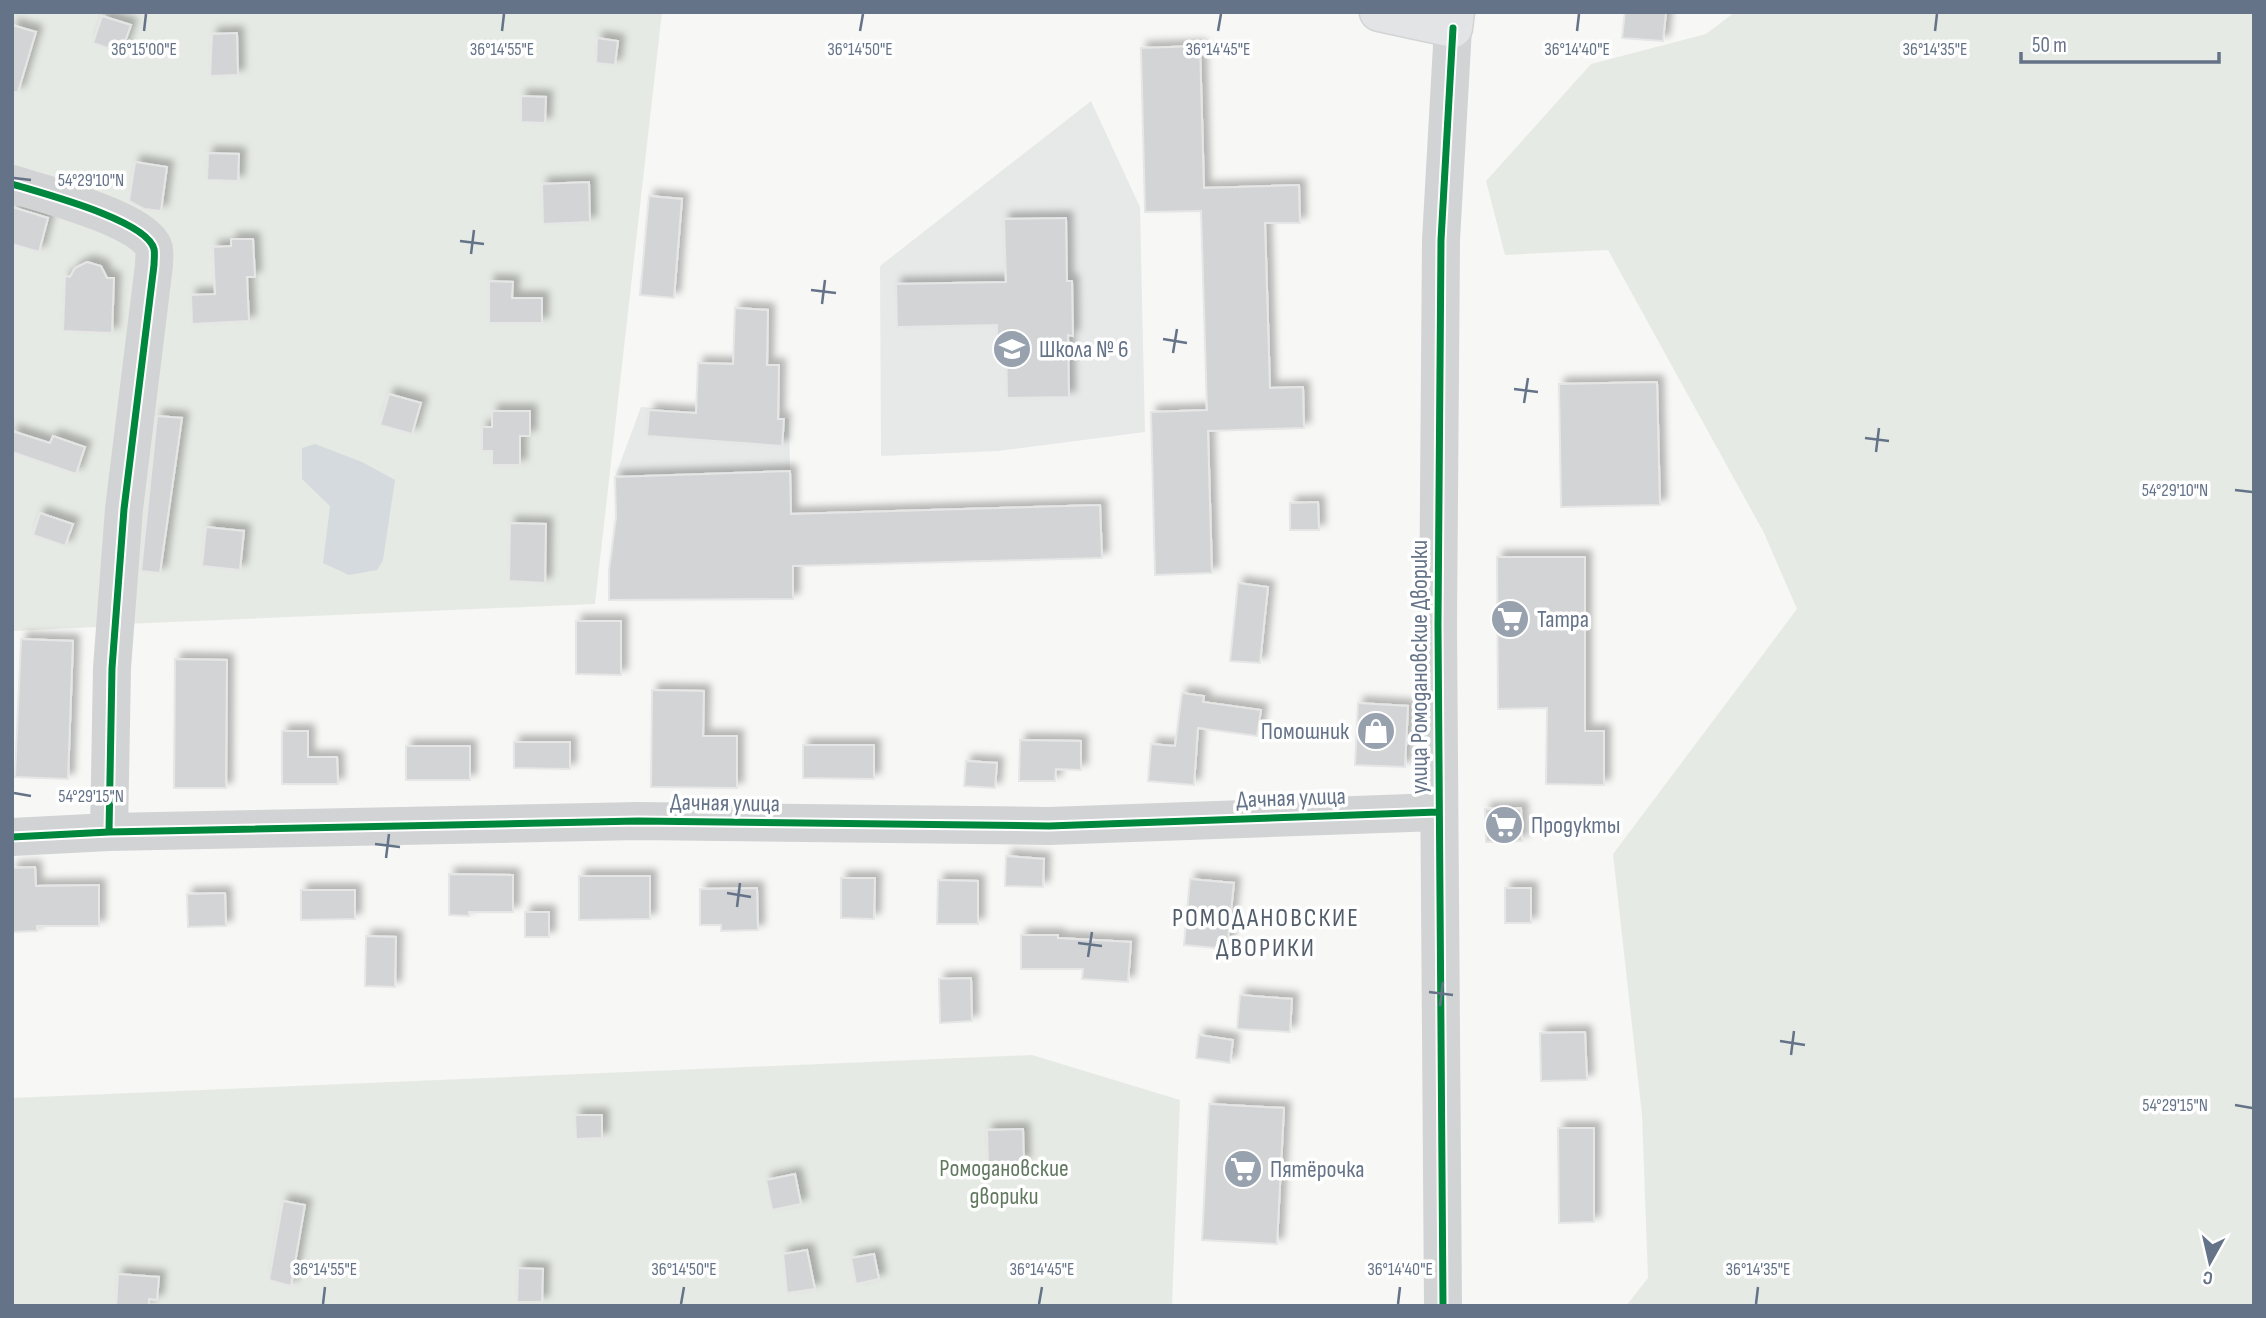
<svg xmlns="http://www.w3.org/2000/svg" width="2266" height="1318" font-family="'Sofia Sans Condensed',sans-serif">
  <defs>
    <filter id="shadow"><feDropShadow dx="6" dy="-6" stdDeviation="3.5" flood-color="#0004"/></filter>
  </defs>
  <rect width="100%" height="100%" fill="#f7f7f6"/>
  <path fill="#e7e8e8" d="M 1091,101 L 1140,207 L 1145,432 L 998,451 L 881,456 L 880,266 Z
    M 641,407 L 789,419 L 793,599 L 609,600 L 609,570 L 616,517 L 615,477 Z"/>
  <path fill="#e6eae4" d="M 12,12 L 662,12 L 595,604 L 124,624 L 158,296 L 168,234 L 120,207 L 12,173 Z
    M 1735,12 L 2254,12 L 2254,1306 L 1626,1306 L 1648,1278 L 1642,1115 L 1613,854 L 1797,609 L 1764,533 L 1608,250 L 1505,255 L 1486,181 L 1591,64 L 1706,34 Z
    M 12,197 L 143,250 L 97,627 L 12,631 Z
    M 1032,1055 L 1180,1100 L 1172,1306 L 12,1306 L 12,1098 Z"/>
  <path fill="#d4dade" d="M 315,444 L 362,462 L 395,480 L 383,560 L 377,570 L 349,575 L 323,563 L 330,506 L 302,479 L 302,448 Z"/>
  <path fill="#d3d4d6" stroke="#e6e6e6" stroke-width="2" filter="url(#shadow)" d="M 1625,12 L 1666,12 L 1663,41 L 1622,38 Z
    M 102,16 L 131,25 L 121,53 L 93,43 Z
    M 12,25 L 36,32 L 18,92 L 12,92 Z
    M 237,33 L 238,75 L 210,76 L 212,34 Z
    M 597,38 L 618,41 L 615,65 L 596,63 Z
    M 1200,46 L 1204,188 L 1299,185 L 1300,223 L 1265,223 L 1270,388 L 1303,387 L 1304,428 L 1208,431 L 1212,573 L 1155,575 L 1151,412 L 1207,410 L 1201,211 L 1145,212 L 1141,48 Z
    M 521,96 L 546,97 L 545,123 L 521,122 Z
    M 208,153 L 239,154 L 238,181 L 207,180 Z
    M 135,162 L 167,167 L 161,211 L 144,209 L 129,201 Z
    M 589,182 L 590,222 L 543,224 L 542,184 Z
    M 649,196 L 682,199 L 674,298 L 640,295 Z
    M 12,207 L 48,218 L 39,252 L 12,244 Z
    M 1066,218 L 1067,281 L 1072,281 L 1073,336 L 1068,335 L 1069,397 L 1007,398 L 1006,336 L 997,337 L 997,325 L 897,327 L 896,284 L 1006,282 L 1004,219 Z
    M 231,239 L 253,239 L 255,277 L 247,277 L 249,321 L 192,324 L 191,295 L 215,294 L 213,247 L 231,246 Z
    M 87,262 L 101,266 L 107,278 L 114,278 L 112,333 L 63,331 L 65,276 L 70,277 L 75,268 Z
    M 489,281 L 513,282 L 512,298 L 542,298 L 542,323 L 489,323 Z
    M 735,308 L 768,310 L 767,365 L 779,365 L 778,419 L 784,419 L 782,446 L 647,436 L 649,410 L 696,413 L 698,363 L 733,364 Z
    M 1657,382 L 1660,505 L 1561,507 L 1559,384 Z
    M 389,394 L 421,403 L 412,434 L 380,425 Z
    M 492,411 L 530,411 L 530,436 L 520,436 L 520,465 L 492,465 L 492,451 L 482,451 L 482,427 L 492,427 Z
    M 157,416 L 182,418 L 160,573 L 141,571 Z
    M 12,431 L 50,443 L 53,436 L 85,447 L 76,474 L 12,452 Z
    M 790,471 L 791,514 L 1100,505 L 1102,558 L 793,566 L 793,599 L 609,600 L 609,570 L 616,517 L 615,477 Z
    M 1318,502 L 1319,530 L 1290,530 L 1290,503 Z
    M 40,513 L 73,524 L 65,546 L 33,535 Z
    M 510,523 L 546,524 L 545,583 L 509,581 Z
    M 206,527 L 244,531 L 240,570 L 202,566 Z
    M 1497,557 L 1585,557 L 1585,731 L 1604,731 L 1604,785 L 1546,784 L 1547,708 L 1498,709 Z
    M 1238,583 L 1268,587 L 1260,663 L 1230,661 Z
    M 576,621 L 621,621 L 621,675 L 576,674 Z
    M 21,639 L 73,641 L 68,779 L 15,777 Z
    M 175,659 L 227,660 L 226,788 L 174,788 Z
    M 652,690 L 704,691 L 703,736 L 737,736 L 737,788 L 651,787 Z
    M 1182,693 L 1204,696 L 1203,702 L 1261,710 L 1257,736 L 1198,728 L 1194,785 L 1148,781 L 1151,744 L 1175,746 Z
    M 1358,703 L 1408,706 L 1405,767 L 1355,765 Z
    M 282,731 L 308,731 L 308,757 L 337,757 L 338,784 L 282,784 Z
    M 1020,740 L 1081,741 L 1081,770 L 1056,769 L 1055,781 L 1019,781 Z
    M 514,742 L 570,742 L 570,769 L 514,768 Z
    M 803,745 L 874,745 L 874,779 L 803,778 Z
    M 406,746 L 470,746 L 470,780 L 406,780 Z
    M 966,761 L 997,763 L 995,788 L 964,786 Z
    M 1521,808 L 1522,841 L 1486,842 L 1485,809 Z
    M 1006,856 L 1044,859 L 1043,887 L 1005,886 Z
    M 35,867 L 36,886 L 99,885 L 99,926 L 37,926 L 37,931 L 13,932 L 12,868 Z
    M 449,874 L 513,875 L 513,912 L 469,912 L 469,916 L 449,915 Z
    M 579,876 L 650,876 L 650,919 L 579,920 Z
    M 841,878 L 875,878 L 874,919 L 841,918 Z
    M 1190,879 L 1234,883 L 1227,949 L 1184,945 Z
    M 938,880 L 978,881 L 978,924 L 937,924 Z
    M 757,888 L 758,930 L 721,931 L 721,925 L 700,925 L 700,889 Z
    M 1505,888 L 1531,888 L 1531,923 L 1505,923 Z
    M 301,890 L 355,890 L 355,919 L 301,920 Z
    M 225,893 L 226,926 L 188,927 L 187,894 Z
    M 525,912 L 549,912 L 549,937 L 525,937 Z
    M 1021,935 L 1058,935 L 1058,938 L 1131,942 L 1128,982 L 1082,979 L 1083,969 L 1021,969 Z
    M 366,936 L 396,937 L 395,987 L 365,986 Z
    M 971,978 L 972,1021 L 940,1023 L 939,979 Z
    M 1240,995 L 1292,999 L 1290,1032 L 1237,1029 Z
    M 1585,1032 L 1587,1080 L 1541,1081 L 1540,1033 Z
    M 1199,1035 L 1233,1040 L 1230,1063 L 1196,1058 Z
    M 1209,1104 L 1284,1108 L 1277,1244 L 1202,1240 Z
    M 575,1115 L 602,1115 L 602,1138 L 576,1139 Z
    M 1558,1128 L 1594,1128 L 1594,1222 L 1559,1223 Z
    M 1023,1129 L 1024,1163 L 988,1164 L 987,1130 Z
    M 795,1174 L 801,1204 L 772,1210 L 766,1180 Z
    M 283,1201 L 305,1205 L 291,1286 L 269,1280 Z
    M 807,1250 L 815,1289 L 787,1293 L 783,1254 Z
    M 874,1254 L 879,1279 L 856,1284 L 851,1258 Z
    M 518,1268 L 543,1269 L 542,1302 L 517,1302 Z
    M 118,1274 L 159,1277 L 157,1300 L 149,1299 L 149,1306 L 116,1306 Z"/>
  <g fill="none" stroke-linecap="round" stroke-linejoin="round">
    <defs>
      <path id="major" d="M 1379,12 L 1453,28 L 1455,12"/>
    </defs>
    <use href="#major" stroke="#d2d4d5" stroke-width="41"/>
    <path stroke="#d2d3d4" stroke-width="38" d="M 12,184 C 41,193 147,220 154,249 C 155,254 154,260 154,265 L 124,509 L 112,668 L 109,832
      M 12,837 L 109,832 L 638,821 L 1049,826 L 1438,812
      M 1443,1306 L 1438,625 L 1441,240 L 1453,28"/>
    <use href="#major" stroke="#e3e4e5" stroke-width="38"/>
    <defs>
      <path id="cycleway" d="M 12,184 C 41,193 147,220 154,249 C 155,254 154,260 154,265 L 124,509 L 112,668 L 109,832
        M 12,837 L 109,832 L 638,821 L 1049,826 L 1438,812
        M 1443,1306 L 1438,625 L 1441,240 L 1453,28"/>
    </defs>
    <use href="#cycleway" stroke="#fff" stroke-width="11"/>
    <use href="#cycleway" stroke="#00873e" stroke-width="7"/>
  </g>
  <path fill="none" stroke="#657388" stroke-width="2.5" d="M 144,31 L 146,14M 502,31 L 504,14M 860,31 L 863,14M 1218,31 L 1221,14M 1577,31 L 1579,14M 1935,31 L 1937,14M 14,178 L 31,180M 460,241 L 484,244M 471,254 L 474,230M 811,290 L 836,293M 822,304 L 825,280M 1163,339 L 1187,343M 1173,353 L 1177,329M 1514,389 L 1538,392M 1524,403 L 1528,378M 1865,438 L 1889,441M 1876,452 L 1879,428M 2235,490 L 2252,492M 14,793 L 31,796M 375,844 L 400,847M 386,858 L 389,834M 727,893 L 751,897M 737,907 L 740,883M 1078,943 L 1102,946M 1088,957 L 1092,932M 1429,992 L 1453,995M 1440,1006 L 1443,982M 1780,1041 L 1805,1045M 1791,1055 L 1794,1031M 2235,1105 L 2252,1108M 323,1304 L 325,1287M 681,1304 L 684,1287M 1039,1304 L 1042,1287M 1398,1304 L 1400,1287M 1756,1304 L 1758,1287"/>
  <defs>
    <symbol id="school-disc" viewBox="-11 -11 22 22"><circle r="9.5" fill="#98a1ae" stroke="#fff"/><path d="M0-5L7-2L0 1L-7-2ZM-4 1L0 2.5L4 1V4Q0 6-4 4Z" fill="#fff"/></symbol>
    <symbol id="supermarket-disc" viewBox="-11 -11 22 22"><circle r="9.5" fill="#98a1ae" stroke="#fff"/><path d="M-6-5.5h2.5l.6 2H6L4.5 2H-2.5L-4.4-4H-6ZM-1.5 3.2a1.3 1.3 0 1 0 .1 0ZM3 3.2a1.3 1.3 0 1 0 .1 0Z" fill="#fff"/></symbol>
    <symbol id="shop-disc" viewBox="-11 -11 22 22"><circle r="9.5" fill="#98a1ae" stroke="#fff"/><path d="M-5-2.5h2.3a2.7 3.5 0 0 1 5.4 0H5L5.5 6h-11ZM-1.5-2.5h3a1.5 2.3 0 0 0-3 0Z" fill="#fff"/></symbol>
  </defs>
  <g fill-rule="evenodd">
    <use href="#school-disc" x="990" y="327" width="44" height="44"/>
    <use href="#supermarket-disc" x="1488" y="597" width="44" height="44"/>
    <use href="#shop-disc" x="1354" y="709" width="44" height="44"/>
    <use href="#supermarket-disc" x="1482" y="803" width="44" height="44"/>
    <use href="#supermarket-disc" x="1221" y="1147" width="44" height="44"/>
  </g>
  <g text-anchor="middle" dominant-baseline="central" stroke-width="7" stroke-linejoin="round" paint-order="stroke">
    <g font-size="24" fill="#657388" stroke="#fff" text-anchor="start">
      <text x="1039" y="349">Школа № 6</text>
      <text x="1537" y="619">Татра</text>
      <text x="1349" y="731" text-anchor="end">Помошник</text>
      <text x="1531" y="825">Продукты</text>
      <text x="1270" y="1169">Пятёрочка</text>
    </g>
    <g font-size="24" fill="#657388" stroke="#fff">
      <text transform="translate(1419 667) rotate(-90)">улица Ромодановские Дворики</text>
      <text transform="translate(1291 798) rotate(-2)">Дачная улица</text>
      <text transform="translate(725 803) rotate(1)">Дачная улица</text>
    </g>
    <g font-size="24" fill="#627960" stroke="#fff">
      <text x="1004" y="1168">Ромодановские<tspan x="1004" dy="28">дворики</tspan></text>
    </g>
    <g font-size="26" letter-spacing="2" fill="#535e6c" stroke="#fff">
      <text x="1266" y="918">РОМОДАНОВСКИЕ<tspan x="1266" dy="30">ДВОРИКИ</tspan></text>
    </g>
  </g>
  <g font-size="18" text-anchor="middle" fill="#657388" stroke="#fff" stroke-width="7" stroke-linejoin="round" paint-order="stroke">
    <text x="144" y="55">36°15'00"E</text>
    <text x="502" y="55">36°14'55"E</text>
    <text x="860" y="55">36°14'50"E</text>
    <text x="1218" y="55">36°14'45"E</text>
    <text x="1577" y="55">36°14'40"E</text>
    <text x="1935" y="55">36°14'35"E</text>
    <text x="91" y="186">54°29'10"N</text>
    <text x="2175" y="496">54°29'10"N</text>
    <text x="91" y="802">54°29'15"N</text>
    <text x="2175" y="1111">54°29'15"N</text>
    <text x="325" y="1275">36°14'55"E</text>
    <text x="684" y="1275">36°14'50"E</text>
    <text x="1042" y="1275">36°14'45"E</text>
    <text x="1400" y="1275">36°14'40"E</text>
    <text x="1758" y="1275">36°14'35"E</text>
  </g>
  <rect width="2266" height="1318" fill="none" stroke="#657388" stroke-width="28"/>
  <g transform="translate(2210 1262) rotate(188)" stroke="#ffffff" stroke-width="5" paint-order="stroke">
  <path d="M0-5L12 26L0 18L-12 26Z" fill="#657388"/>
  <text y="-10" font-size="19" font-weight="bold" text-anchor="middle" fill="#657388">С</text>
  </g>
  <path d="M2021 52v10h198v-10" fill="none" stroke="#657388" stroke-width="3.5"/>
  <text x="2032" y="52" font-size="21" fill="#657388" stroke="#ffffff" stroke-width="5" paint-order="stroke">50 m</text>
</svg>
